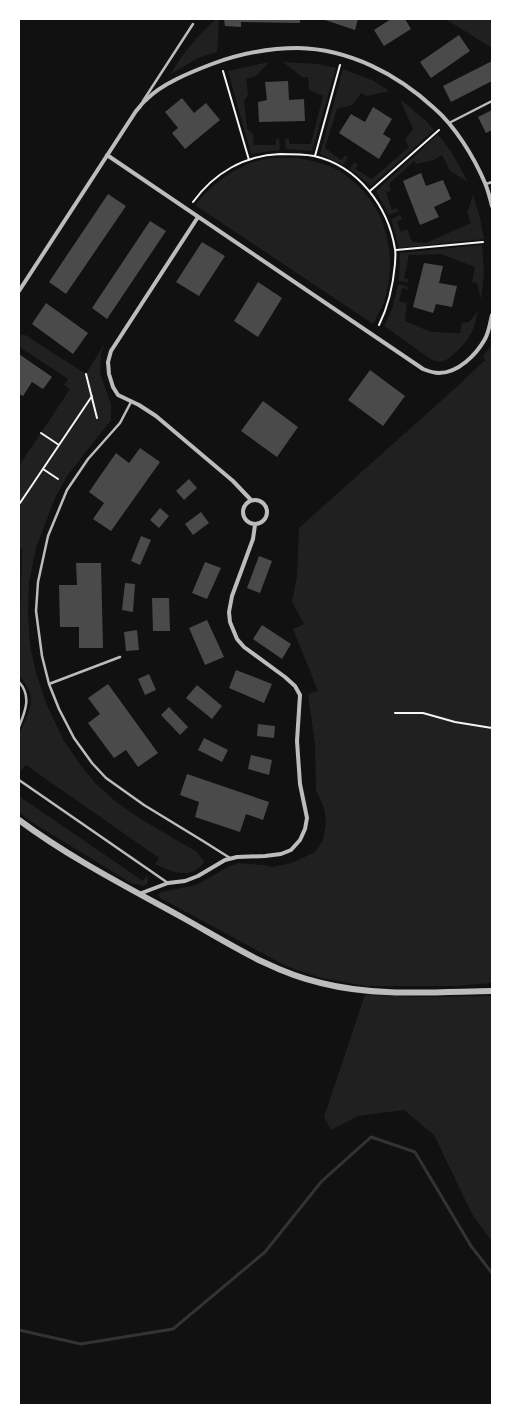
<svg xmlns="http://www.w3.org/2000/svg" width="511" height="1424" font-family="'Sofia Sans Condensed',sans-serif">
  <rect width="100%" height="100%" fill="#111"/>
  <path fill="#202020" d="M 216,19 L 219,19 L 217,52 L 198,58 L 171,74 C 182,53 198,36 216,19 Z
    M 443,19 L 492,19 L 492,48 L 447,20 Z
    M 269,62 L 256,76 L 246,79 L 248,95 L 244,101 L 247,129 L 253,134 L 254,145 L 276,145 L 276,139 L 279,139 L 280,150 L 251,154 L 228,71 Z
    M 283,62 L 317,64 L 336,68 L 312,151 L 286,149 L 285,139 L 289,139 L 289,144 L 311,144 L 323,96 L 309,90 L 308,77 L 302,77 Z
    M 343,69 L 374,81 L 389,91 L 367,96 L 361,93 L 352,105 L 337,109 L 325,148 L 341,160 L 345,155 L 348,158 L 343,165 L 320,154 Z
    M 400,99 L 425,120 L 434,130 L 371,186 L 350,169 L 354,162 L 358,165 L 355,169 L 372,179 L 409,147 L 405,140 L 413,129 Z
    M 438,134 L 452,153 L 468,182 L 450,171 L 442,155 L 434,160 L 416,164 L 414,161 L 389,184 L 391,191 L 386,192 L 392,210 L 397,208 L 399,211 L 389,215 L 376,191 Z
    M 298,158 C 313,161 328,164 341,172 C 386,202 399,252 384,302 C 381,309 377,317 373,324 L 195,205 C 213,183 235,166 264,159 C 274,157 287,158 298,158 Z
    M 473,195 L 480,218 L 484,239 L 399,248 L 391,219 L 400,215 L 402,219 L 397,222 L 401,232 L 407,229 L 412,242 L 426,243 L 471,223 L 467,213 Z
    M 482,245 L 484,272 L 481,299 L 477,283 L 472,282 L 475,267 L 441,254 L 409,255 L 404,278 L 408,279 L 408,282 L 399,281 L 400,253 Z
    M 398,284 L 407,286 L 408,289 L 402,288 L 399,301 L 407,303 L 405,321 L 431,332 L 460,333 L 462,323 L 469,322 L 478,311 C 476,320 474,330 469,337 C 465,344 451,358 444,361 C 440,362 436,361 432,360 L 384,326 L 393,306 Z
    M 21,335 L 25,335 L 86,374 L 105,343 L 101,354 L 100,373 L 111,404 L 111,420 L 67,476 L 55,498 L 36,548 L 29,582 L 28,613 L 30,645 L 36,673 L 46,703 L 64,741 L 82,767 L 96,784 L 115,801 L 139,818 L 197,852 L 204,862 C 191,881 172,872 155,864 L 159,858 L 26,765 L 20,771 L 19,771 C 19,760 17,745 19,736 C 20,731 23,726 25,721 C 34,700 33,693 19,675 L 22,549 L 19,549 L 19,466 L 70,389 L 64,385 L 68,379 L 21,348 C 18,344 18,339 21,335 Z
    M 492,345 L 492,983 L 454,986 L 366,986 L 318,977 L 286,966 L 160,898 L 158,895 L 161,892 L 196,885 L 228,867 L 238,863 L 263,865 L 272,867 L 292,863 L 315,852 L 323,840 L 326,823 L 324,808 L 316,790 L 315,744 L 308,694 L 318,691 L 293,629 L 304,624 L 292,602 L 297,576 L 299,528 L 462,382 L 485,360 L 483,356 Z
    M 19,796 L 143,881 L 147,875 L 148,880 L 147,884 L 143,886 L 131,883 L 30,821 L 19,812 Z
    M 365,995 L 424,997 L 492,996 L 492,1242 L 472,1214 L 434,1135 L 404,1110 L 358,1116 L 331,1130 L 324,1117 Z"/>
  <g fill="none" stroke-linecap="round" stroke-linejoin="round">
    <path stroke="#333" stroke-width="3" d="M 19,1330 L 81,1344 L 173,1329 L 265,1252 L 321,1182 L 371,1137 L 415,1152 L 471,1246 L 492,1273"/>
  </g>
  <path fill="#4a4a4a" d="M 224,19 L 300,19 L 300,23 L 241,22 L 241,27 L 225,26 Z
    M 322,19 L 358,19 L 355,30 Z
    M 391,19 L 405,19 L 411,29 L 384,46 L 374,30 Z
    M 459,35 L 470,51 L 431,78 L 420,62 Z
    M 492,61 L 492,81 L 451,102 L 443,86 Z
    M 288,81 L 289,100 L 304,99 L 305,121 L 259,122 L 258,102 L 267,100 L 265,82 Z
    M 182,98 L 194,113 L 206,103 L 220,120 L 185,149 L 172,133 L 178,128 L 165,112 Z
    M 373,107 L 392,119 L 383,134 L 391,139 L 379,159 L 339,133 L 351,114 L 365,122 Z
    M 492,110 L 492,130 L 486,133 L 478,117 Z
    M 421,173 L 426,186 L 443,180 L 451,199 L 434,207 L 439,217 L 420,225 L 403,181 Z
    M 108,194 L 126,206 L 66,294 L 49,282 Z
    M 150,221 L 166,231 L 107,319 L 92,308 Z
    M 202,242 L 225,256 L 199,296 L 176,282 Z
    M 424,263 L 443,266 L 439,283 L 457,286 L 452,307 L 436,304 L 433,313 L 413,307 Z
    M 258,282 L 282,298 L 258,337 L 234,321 Z
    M 46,303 L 88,333 L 73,354 L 32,324 Z
    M 19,354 L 52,377 L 43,389 L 32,382 L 23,396 L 19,394 Z
    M 370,370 L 405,396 L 383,426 L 348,400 Z
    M 263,401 L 298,427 L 277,457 L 241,431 Z
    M 140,448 L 160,462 L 111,531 L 93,519 L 104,503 L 89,492 L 116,453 L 129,463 Z
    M 189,479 L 197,488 L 184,500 L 176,491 Z
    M 160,508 L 169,516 L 159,528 L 150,520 Z
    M 201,512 L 209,523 L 193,535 L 185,524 Z
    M 141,536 L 151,540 L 140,565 L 131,561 Z
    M 259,556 L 272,561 L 260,593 L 247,588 Z
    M 205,562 L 221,568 L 207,599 L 192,593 Z
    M 76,563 L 101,563 L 103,648 L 79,648 L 79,627 L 60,627 L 59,585 L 77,585 Z
    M 125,583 L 135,584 L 133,612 L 122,610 Z
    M 152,598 L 169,598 L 170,631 L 153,631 Z
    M 207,620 L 224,657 L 205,665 L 189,628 Z
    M 262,625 L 291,644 L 282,659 L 253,639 Z
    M 137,630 L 139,650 L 126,651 L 124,632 Z
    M 236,670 L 272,684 L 264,703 L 229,688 Z
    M 149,674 L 156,690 L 145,695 L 138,679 Z
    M 108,684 L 158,753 L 138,767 L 126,750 L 114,758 L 88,723 L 100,714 L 88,698 Z
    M 197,685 L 222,706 L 212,719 L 186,698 Z
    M 169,707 L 188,727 L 180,735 L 161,715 Z
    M 258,724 L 275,726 L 274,738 L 257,736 Z
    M 204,738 L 228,750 L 222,762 L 198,750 Z
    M 251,755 L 272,760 L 269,775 L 248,769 Z
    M 187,774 L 269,802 L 263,820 L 246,814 L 240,832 L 195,817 L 199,802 L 180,795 Z"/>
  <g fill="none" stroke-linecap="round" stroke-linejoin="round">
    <path stroke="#f5f5f5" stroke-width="2" d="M 223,71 L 249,160
      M 315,156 L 340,65
      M 370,191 L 439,130
      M 193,202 C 214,173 245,155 280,154 C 291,154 303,154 314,156 C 358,166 388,206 395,249 C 396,254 395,259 395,264 C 393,286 389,305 379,325
      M 396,250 L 483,242
      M 86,374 L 97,418
      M 41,433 L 59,445
      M 43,469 L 58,479
      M 20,503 L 92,396
      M 395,713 L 423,713 L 455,722 L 492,728"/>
    <path stroke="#bcbcbc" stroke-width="2.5" d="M 143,101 L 193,24
      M 449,123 L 492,101
      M 486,184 L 492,182
      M 131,402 L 120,423 L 88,459 L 67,490 L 48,536 L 38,582 L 36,611 L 42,656 L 49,684 L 59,709 L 74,738 L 92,763 L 106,778 L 144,805 L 203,841 L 230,858
      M 19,682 C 32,696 25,712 19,727
      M 49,684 L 120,657
      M 19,780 L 168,883"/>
    <path stroke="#bcbcbc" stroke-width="4" d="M 107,155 L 423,369 C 428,371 434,373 439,373 C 458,373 476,355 485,339 C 489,332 490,323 492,315
      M 198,217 L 111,351 L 108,362 L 109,374 L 113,387 L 118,395 L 139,405 L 156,416 L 233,481 L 251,500
      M 19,291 L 136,111 C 139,108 142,103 146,100 C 161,84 191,72 212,64 C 239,54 269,48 298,48 C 349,49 397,74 434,108 C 455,126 474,157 485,183 C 488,190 490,198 492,206
      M243 512a12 12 0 1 1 24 0a12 12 0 1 1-24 0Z
      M 139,894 L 168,883 L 185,881 L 198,876 L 225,860 L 237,857 L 265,856 L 281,854 L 291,850 L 300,840 L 305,829 L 307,818 L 300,784 L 297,741 L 300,695 L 295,686 L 285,677 L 244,647 L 237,639 L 230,622 L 229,612 L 232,596 L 253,539 L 255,525"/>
    <path stroke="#bcbcbc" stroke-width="6" d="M 19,820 C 70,858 129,888 185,919 C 228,943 272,972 321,983 C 376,997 435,992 492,991"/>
  </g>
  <rect width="511" height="1424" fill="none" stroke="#ffffff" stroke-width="40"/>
</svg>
